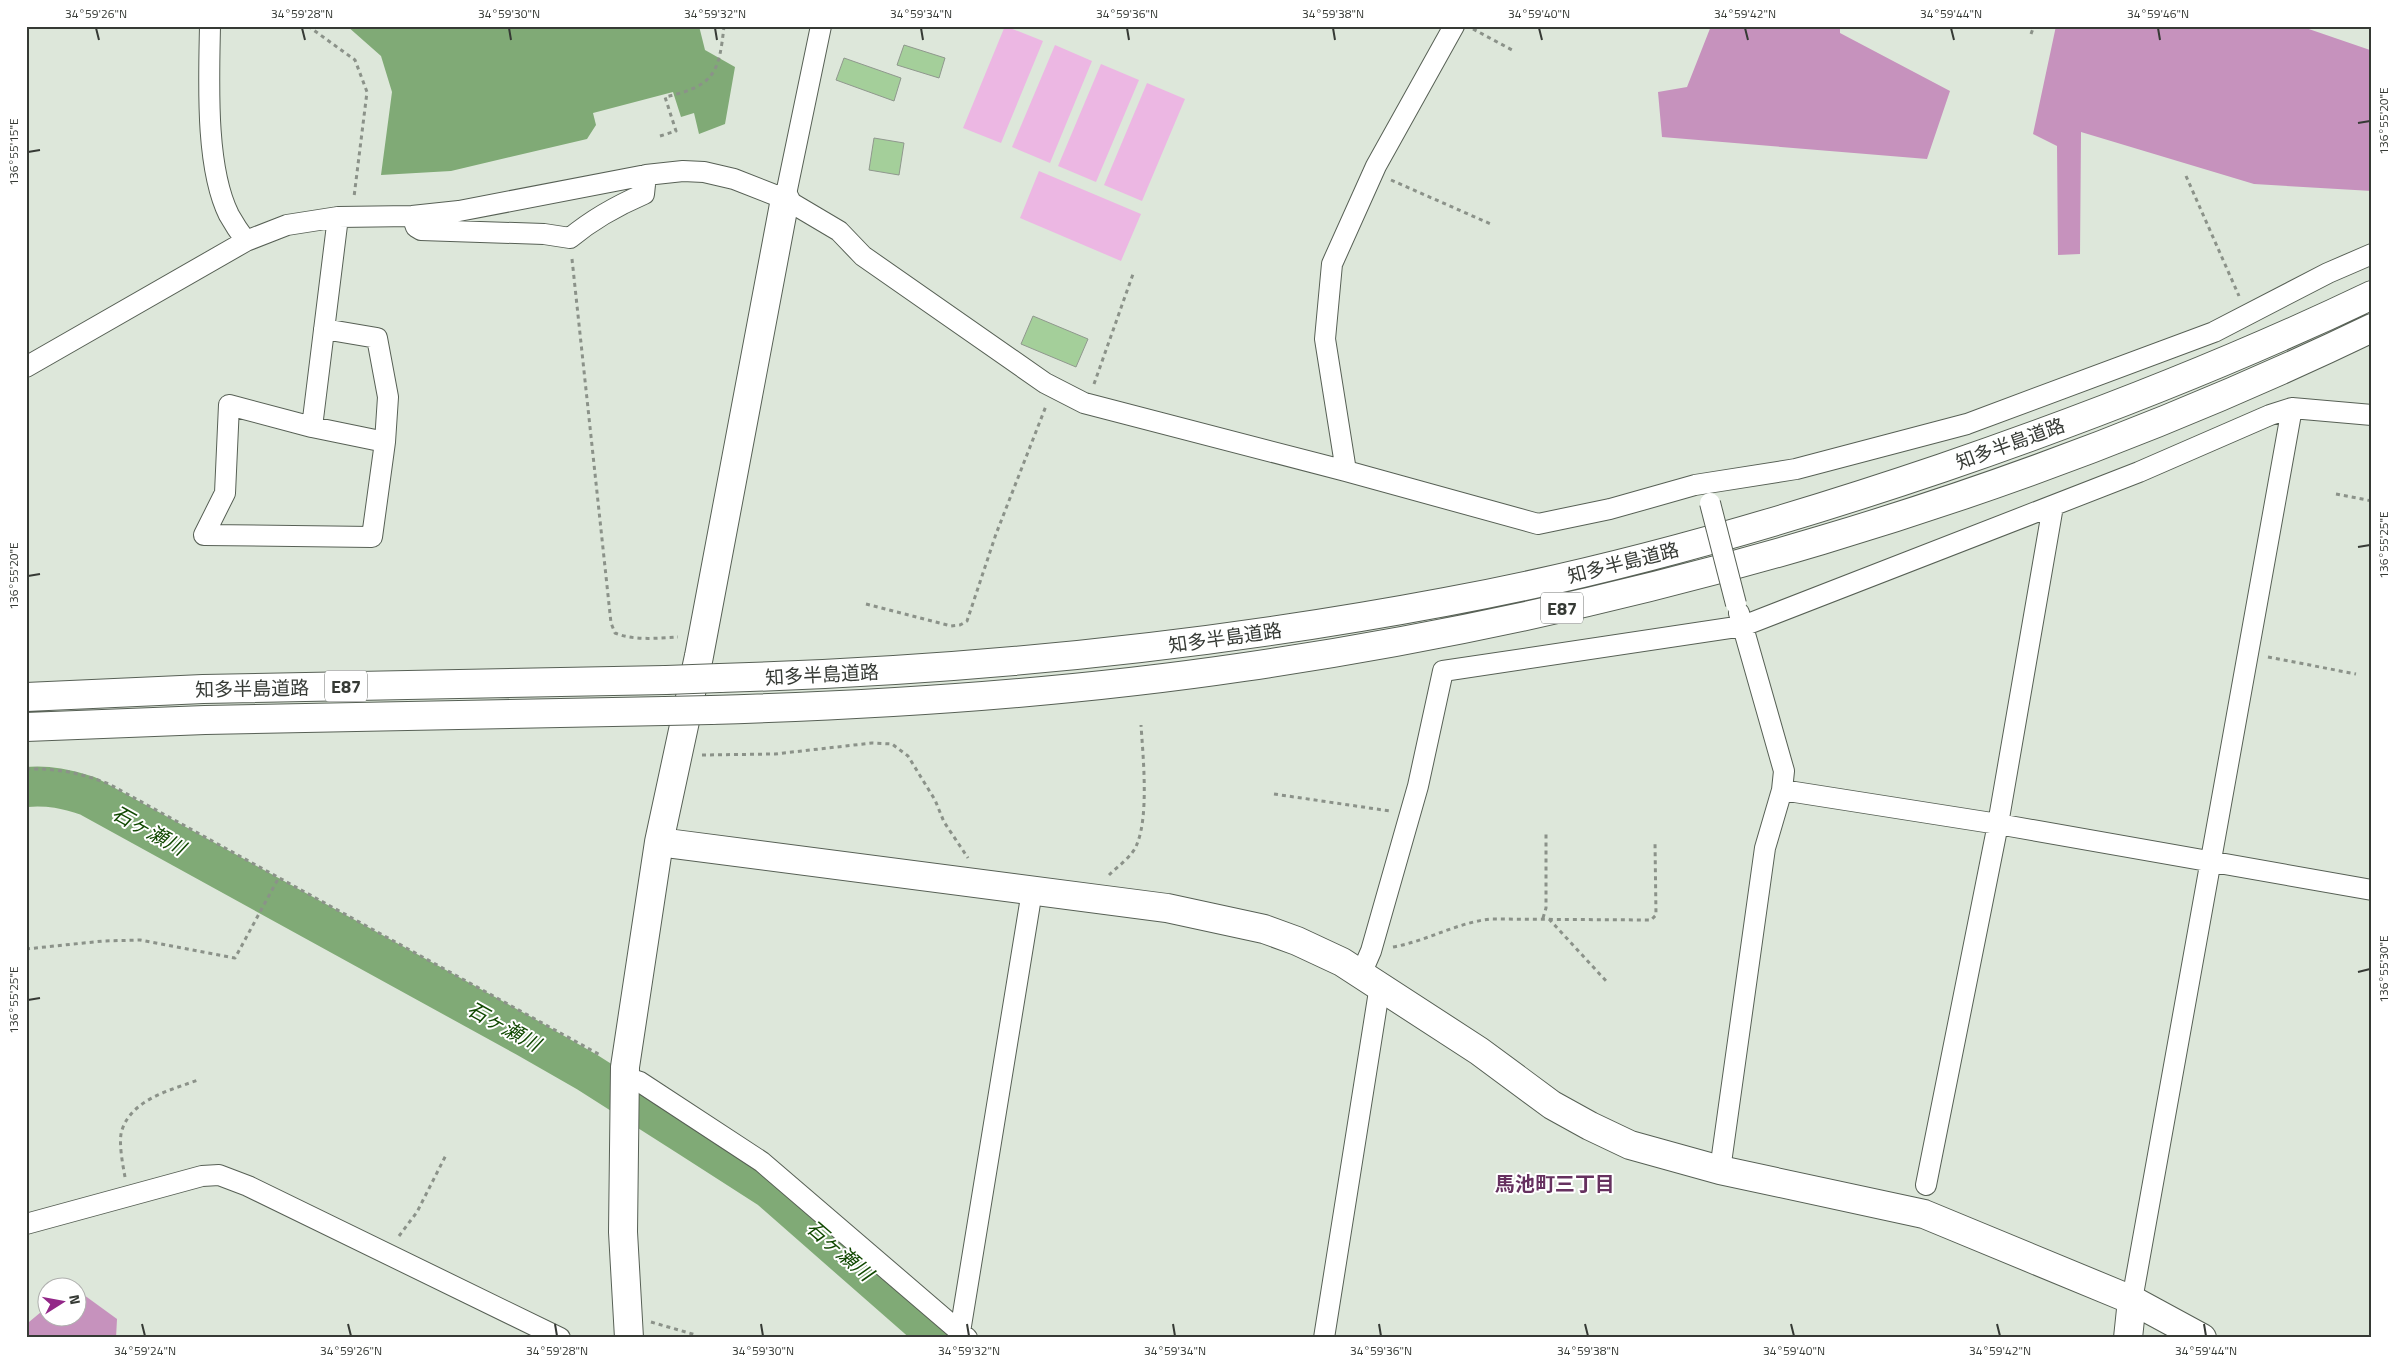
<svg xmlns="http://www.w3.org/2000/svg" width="2398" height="1364" font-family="'Titillium Web','Noto Sans JP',sans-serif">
  <rect width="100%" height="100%" fill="#dde7da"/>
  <path fill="#ecb7e3" d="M 1005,26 L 1043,41 L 1001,143 L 963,128 Z
    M 1055,45 L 1092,61 L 1050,163 L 1012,147 Z
    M 1101,64 L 1139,80 L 1096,182 L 1058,166 Z
    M 1147,83 L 1185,99 L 1142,201 L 1104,185 Z
    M 1039,171 L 1141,214 L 1121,261 L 1020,218 Z"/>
  <path fill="#c692bd" d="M 1711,26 L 1840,26 L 1840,33 L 1950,91 L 1927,159 L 1662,137 L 1658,92 L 1687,87 Z
    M 2056,26 L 2300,26 L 2370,50 L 2372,68 L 2372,191 L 2254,184 L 2081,132 L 2080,254 L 2058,255 L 2057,146 L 2033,134 Z
    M 84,1295 L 117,1319 L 116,1338 L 26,1338 L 26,1321 L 29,1322 L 47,1307 L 48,1316 L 78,1316 L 78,1296 Z"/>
  <path fill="#80aa76" d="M 347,26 L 699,26 L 705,50 L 735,67 L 725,124 L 699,134 L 694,113 L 681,117 L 673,92 L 593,113 L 596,125 L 587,139 L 451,171 L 381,175 L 392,92 L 381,56 Z"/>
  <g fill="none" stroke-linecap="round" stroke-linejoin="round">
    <path stroke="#80aa76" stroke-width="40" d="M 26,787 C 49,785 67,789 88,796 L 526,1037 L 587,1072 L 689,1137 L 770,1189 L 940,1338"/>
  </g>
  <path fill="#a4cf9a" stroke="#8f988d" d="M 904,45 L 945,58 L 939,78 L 897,65 Z
    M 844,58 L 901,78 L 894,101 L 836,80 Z
    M 874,138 L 904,143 L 899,175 L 869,170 Z
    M 1033,316 L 1088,339 L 1076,367 L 1021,344 Z"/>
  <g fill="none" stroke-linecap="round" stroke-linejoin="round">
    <defs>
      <path id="street" d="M 210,26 C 209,80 205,167 229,215 C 234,224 240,233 246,241
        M 785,199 L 821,26
        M 412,216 L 416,227 L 421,230 L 544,234 L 570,238 C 593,219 616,206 644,194 L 646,175
        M 324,329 L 377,338 L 388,397 L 385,442
        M 26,367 L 246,241 L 287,225 L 338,217 L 412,216 L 459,211 L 646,175 L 683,171 L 704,172 L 734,179 L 785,199 L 839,231 L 863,256 L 1045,383 L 1084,403 L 1346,471 L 1538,524 L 1610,509 L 1695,485 L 1796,469 L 1967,424 L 2214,332 L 2328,273 L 2372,254
        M 229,405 L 312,427 L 385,442 L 372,537 L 204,535 L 225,493 Z
        M 312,427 L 338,217
        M 1346,471 L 1325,339 L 1332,264 L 1376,166 L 1454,26
        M 1782,790 L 1998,824 L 2372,890
        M 1361,974 L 1371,951 L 1418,786 L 1443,671 L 1743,626 L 2139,472 L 2270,415 L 2292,408 L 2372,415
        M 625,1077 L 640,1082 L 762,1162 L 967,1338
        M 1720,1170 L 1765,848 L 1782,790 L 1784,771 L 1739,613
        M 1926,1185 L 1998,824 L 2053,506
        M 26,1224 L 202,1176 L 219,1175 L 248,1186 L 560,1338
        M 2132,1300 L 2292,408
        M 960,1332 L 1032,891
        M 1324,1338 L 1380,985"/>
      <path id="secondary" d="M 659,842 L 1167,908 L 1264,929 L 1297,941 L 1342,962 L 1479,1051 L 1552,1105 L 1590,1126 L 1630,1145 L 1720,1170 L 1924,1214 L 2132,1300 L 2202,1338
        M 629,1338 L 623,1232 L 625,1067 L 659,842 L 699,656 L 785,199
        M 2128,1338 L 2132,1300"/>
      <path id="highway" d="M 720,678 C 964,671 1206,647 1445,602 C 1614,571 1780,523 1942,468 C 2088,418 2232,362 2372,295
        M 26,697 L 203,689 L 666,680
        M 711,710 C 889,705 1068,693 1244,667 C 1634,610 2017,499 2372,328
        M 26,727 L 205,720 L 665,711"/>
    </defs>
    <use href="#street" stroke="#576055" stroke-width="22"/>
    <use href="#secondary" stroke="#576055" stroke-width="30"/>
    <use href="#highway" stroke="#576055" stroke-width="30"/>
    <path stroke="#8b9289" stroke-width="3" stroke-dasharray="4 4" stroke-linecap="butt" d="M 308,26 L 355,60 L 367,92 L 354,197
      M 1473,29 L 1514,51
      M 2031,34 L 2034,26
      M 660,136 L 676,131 L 665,97 C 714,86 719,74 724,26
      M 2186,176 L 2239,296
      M 1391,180 L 1493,225
      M 572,259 L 611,623 L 615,633 C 634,641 658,638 678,637
      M 1094,384 L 1133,274
      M 2336,494 L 2372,501
      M 866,604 L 951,626 L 960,625 L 967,621 L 996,534 L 1046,406
      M 2268,657 L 2356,674
      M 702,755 L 775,754 L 872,743 L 892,744 L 908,756 L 935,800 L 944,822 L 968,858
      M 26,769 C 56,768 81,773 109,784 L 602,1056
      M 1274,794 L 1390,811
      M 1109,875 C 1118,866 1133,856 1137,844 C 1149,815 1143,756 1141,725
      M 1543,918 L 1546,908 L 1546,831
      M 1549,919 L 1607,982
      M 1393,947 C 1427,941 1456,923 1490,919 L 1651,920 L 1656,915 L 1655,842
      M 26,949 L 103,941 L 140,940 L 235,958 L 278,879
      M 125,1177 C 123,1166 118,1141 122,1130 C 132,1099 171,1090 198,1080
      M 399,1236 L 417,1212 L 446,1155
      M 651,1322 L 696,1335"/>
    <use href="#street" stroke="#fff" stroke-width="20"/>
    <use href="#secondary" stroke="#fff" stroke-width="28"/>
    <use href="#highway" stroke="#fff" stroke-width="28"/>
    <defs>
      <path id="street-bridge" d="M 1710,503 L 1736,604"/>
      <path id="highway-bridge" d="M 666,680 L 720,678
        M 665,711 L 711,710"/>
    </defs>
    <use href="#street-bridge" stroke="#576055" stroke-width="22" stroke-linecap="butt"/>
    <use href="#highway-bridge" stroke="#576055" stroke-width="30" stroke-linecap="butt"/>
    <use href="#street-bridge" stroke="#fff" stroke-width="20"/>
    <use href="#highway-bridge" stroke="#fff" stroke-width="28"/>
  </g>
  <path fill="none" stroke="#363a35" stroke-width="2" d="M 96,28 L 99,40M 302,28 L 305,40M 509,28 L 511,40M 715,28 L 717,40M 921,28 L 923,40M 1127,28 L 1129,40M 1333,28 L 1335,40M 1539,28 L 1542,40M 1745,28 L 1748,40M 1951,28 L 1954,40M 2158,28 L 2160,40M 2358,123 L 2370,121M 28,152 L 40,150M 2358,547 L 2370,545M 28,576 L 40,574M 2358,972 L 2370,969M 28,1000 L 40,998M 142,1324 L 145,1336M 348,1324 L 351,1336M 555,1324 L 557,1336M 761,1324 L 763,1336M 967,1324 L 969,1336M 1173,1324 L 1175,1336M 1379,1324 L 1381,1336M 1585,1324 L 1588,1336M 1791,1324 L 1794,1336M 1997,1324 L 2000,1336M 2204,1324 L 2206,1336"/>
  <g text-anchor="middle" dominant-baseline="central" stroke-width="4" stroke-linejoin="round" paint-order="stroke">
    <g fill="#fff" stroke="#727572" stroke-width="1">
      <rect x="1541" y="592.5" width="42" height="31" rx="4"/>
      <rect x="325" y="670.5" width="42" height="31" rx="4"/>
    </g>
    <g font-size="18" font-weight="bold" fill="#363a35">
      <text x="1562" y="608">E87</text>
      <text x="346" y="686">E87</text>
    </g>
    <g font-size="19" fill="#363a35" stroke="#fff">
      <text transform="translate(2010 443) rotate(-20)">知多半島道路</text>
      <text transform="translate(1623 562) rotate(-14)">知多半島道路</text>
      <text transform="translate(1225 637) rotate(-8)">知多半島道路</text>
      <text transform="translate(822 674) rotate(-3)">知多半島道路</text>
      <text transform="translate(252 688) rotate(-1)">知多半島道路</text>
    </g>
    <g font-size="20" font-style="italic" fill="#104800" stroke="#fff">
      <text transform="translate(149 830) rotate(29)">石ヶ瀬川</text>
      <text transform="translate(504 1026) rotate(29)">石ヶ瀬川</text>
      <text transform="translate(840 1250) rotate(41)">石ヶ瀬川</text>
    </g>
    <g font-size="20" font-weight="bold" fill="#66315f" stroke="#fff">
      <text x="1555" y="1183">馬池町三丁目</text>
    </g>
  </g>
  <rect width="2398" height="1364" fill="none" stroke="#ffffff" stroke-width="55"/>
  <g transform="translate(62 1302) rotate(79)"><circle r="24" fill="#ffffff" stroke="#afb0ae"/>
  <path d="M0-4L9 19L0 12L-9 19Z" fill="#932788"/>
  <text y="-8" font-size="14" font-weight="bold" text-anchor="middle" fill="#363a35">N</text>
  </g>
  <rect x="28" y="28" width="2342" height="1308" fill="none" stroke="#363a35" stroke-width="2"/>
  <g font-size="12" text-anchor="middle" fill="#363a35">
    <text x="96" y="18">34°59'26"N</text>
    <text x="302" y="18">34°59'28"N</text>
    <text x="509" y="18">34°59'30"N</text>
    <text x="715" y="18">34°59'32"N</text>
    <text x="921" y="18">34°59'34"N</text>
    <text x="1127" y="18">34°59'36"N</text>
    <text x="1333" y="18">34°59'38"N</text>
    <text x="1539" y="18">34°59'40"N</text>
    <text x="1745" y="18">34°59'42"N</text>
    <text x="1951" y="18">34°59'44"N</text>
    <text x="2158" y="18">34°59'46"N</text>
    <text transform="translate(2384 121) rotate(-90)" y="4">136°55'20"E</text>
    <text transform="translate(14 152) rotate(-90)" y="4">136°55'15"E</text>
    <text transform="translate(2384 545) rotate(-90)" y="4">136°55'25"E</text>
    <text transform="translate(14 576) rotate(-90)" y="4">136°55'20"E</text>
    <text transform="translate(2384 969) rotate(-90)" y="4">136°55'30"E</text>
    <text transform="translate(14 1000) rotate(-90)" y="4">136°55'25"E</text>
    <text x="145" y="1355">34°59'24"N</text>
    <text x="351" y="1355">34°59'26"N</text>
    <text x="557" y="1355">34°59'28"N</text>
    <text x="763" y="1355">34°59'30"N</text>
    <text x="969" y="1355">34°59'32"N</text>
    <text x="1175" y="1355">34°59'34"N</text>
    <text x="1381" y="1355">34°59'36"N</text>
    <text x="1588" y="1355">34°59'38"N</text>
    <text x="1794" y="1355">34°59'40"N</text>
    <text x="2000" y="1355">34°59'42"N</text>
    <text x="2206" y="1355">34°59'44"N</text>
  </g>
</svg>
